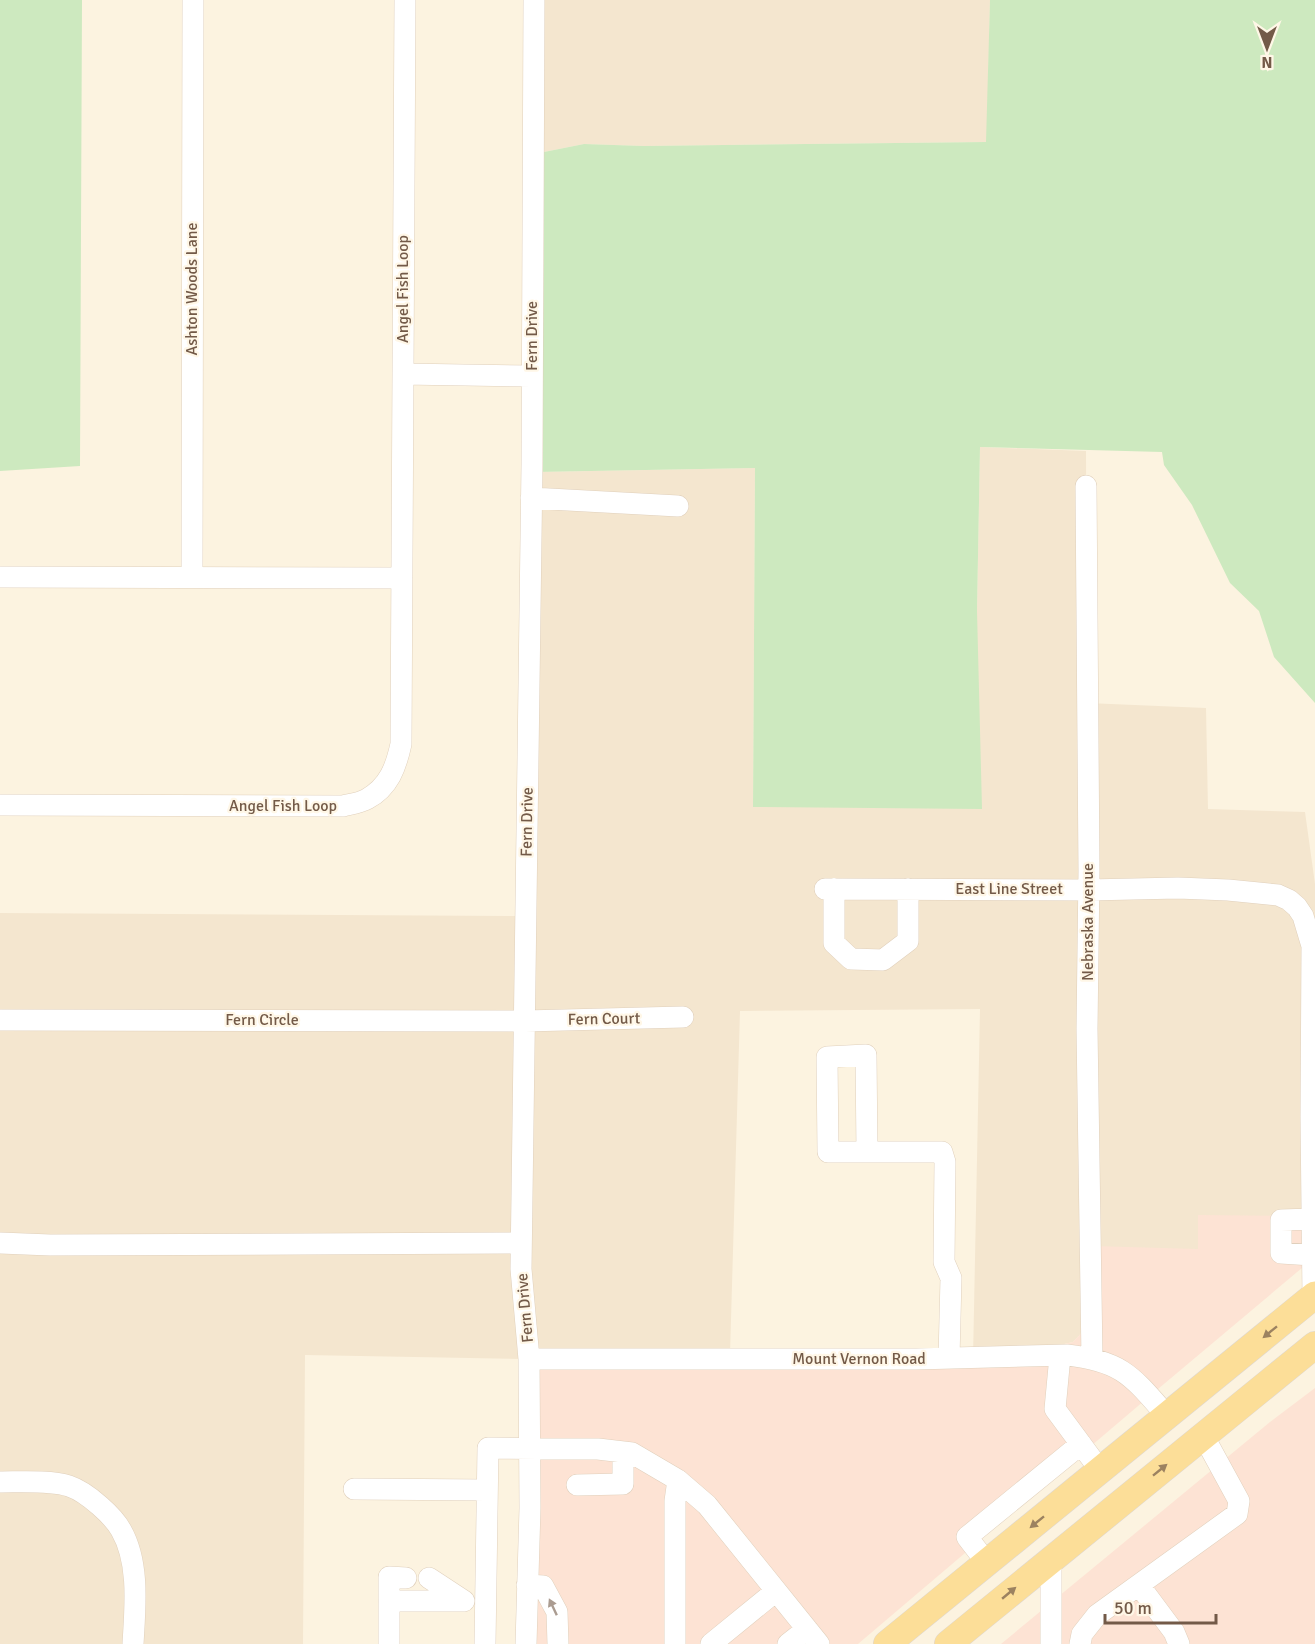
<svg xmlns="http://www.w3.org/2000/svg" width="1315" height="1644" font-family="Signika,sans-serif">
  <rect width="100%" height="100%" fill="#fcf3e0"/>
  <path fill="#f4e6cf" d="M 534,0 L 990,0 L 987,142 L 644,146 L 584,144 L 534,154 Z
    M 980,447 L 1086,451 L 1087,703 L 1206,708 L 1208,809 L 1305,812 L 1315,884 L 1315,1216 L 1198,1216 L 1198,1249 L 1088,1326 L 1073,1342 L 1042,1349 L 973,1359 L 980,1009 L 740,1011 L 730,1354 L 521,1359 L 305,1355 L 303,1644 L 0,1644 L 0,913 L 521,916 L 540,472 L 755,468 L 753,807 L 977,611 Z"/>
  <path fill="#fde3d4" d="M 1198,1215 L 1315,1216 L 1315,1257 L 1158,1389 L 858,1644 L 521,1644 L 521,1359 L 1042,1349 L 1073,1342 L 1088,1326 L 1092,1246 L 1198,1249 Z
    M 1315,1388 L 1315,1644 L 1001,1644 L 1270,1422 Z"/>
  <path fill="#cde9bf" d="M 0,0 L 82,0 L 80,466 L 0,471 Z
    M 990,0 L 1315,0 L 1315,703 L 1274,657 L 1259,611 L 1230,583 L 1192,505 L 1164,465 L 1162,452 L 980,447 L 977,611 L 982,809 L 753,807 L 755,468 L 536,472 L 534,154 L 584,144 L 644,146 L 986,142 Z"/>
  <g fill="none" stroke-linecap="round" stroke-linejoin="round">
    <defs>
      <path id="minor" d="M 403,374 L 532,376
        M 1086,486 L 1089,871 L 1087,1029 L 1092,1358
        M 531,498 L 678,506
        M 0,577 L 402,578
        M 192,577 L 193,0
        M 0,805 L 343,806 C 351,804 360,803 367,799 C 389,787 396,767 401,744 L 405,0
        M 825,889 L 1089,890 L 1178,888 L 1228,890 L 1278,895 L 1289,900 L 1297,907 L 1303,916 L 1312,946 L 1311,1117 L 1313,1297
        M 834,889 L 834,943 L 851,959 L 883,960 L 908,941 L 908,889
        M 0,1020 L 525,1021 L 683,1017
        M 867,1152 L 866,1055 L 827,1057 L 828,1152 L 942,1152 L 945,1162 L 944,1262 L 951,1278 L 949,1358
        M 1312,1219 L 1281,1220 L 1281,1253 L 1312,1255
        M 0,1243 L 50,1245 L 521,1243
        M 1060,1356 L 1055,1409 L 1100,1470
        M 529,1359 L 916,1359 L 1067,1355 C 1122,1361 1132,1376 1167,1416
        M 0,1482 C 20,1482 50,1480 69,1486 C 81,1490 91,1498 100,1506 C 108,1513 116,1521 121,1530 C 140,1563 135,1608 133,1644
        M 577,1485 L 623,1484 L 623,1453
        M 354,1489 L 487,1490
        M 1051,1559 L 1051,1644
        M 987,1563 L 967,1537 L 1081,1444
        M 429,1578 L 464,1601
        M 527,1585 L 543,1586 L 557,1612 L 558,1644
        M 1139,1585 L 1174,1632 L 1179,1644
        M 389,1601 L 462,1601
        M 389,1644 L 389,1577 L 406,1578
        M 485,1644 L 488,1448 L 598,1449 L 632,1453 L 678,1480 L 707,1505 L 819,1644
        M 526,1644 L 530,1508 L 529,1359 L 521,1269 L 532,465 L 534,0
        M 675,1644 L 675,1501 L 678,1480
        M 711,1644 L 776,1591
        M 788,1644 L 807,1629
        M 1080,1644 L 1082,1634 L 1097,1615 L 1237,1514 L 1239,1501 L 1203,1435"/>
      <path id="major" d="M 887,1644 L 1315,1295
        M 948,1644 L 1315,1345"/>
    </defs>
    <use href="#minor" stroke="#e0d0bc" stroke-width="22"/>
    <use href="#major" stroke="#ddd7d3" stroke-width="28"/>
    <use href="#minor" stroke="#fff" stroke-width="21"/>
    <use href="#major" stroke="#fcde98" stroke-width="27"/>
  </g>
  <defs><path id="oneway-solid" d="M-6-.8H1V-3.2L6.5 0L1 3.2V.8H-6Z" transform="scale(1.5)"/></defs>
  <g fill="#9c8260">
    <use href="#oneway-solid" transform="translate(1270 1332) rotate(141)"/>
    <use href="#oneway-solid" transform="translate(1160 1470) rotate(-39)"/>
    <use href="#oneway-solid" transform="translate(1037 1522) rotate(141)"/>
    <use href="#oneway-solid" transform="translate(1009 1593) rotate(-40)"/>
  </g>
  <use fill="#ab9c91" href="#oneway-solid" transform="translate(553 1607) rotate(-115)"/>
  <g text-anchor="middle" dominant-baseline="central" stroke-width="4.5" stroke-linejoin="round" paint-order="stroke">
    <g font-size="16" fill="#735a48" stroke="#fff7e7">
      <text transform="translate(192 289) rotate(-90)">Ashton Woods Lane</text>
      <text transform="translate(403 289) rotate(-90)">Angel Fish Loop</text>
      <text transform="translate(532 336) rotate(-90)">Fern Drive</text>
      <text x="283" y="806">Angel Fish Loop</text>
      <text transform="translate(527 822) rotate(-89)">Fern Drive</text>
      <text x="1009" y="889">East Line Street</text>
      <text transform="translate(1088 922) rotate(-90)">Nebraska Avenue</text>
      <text transform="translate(604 1019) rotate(-1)">Fern Court</text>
      <text x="262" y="1020">Fern Circle</text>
      <text transform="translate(525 1308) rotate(-95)">Fern Drive</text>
      <text x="859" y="1359">Mount Vernon Road</text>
    </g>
  </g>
  <g transform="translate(1267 48) rotate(180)" stroke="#fff7e7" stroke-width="4.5" paint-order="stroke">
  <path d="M0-4.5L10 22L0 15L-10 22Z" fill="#735a48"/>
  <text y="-9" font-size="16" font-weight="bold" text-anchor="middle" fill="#735a48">N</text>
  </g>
  <path d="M1105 1614v9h111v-9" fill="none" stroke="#735a48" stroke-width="3"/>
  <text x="1114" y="1614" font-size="18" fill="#735a48" stroke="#fff7e7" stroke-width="4.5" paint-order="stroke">50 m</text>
</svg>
